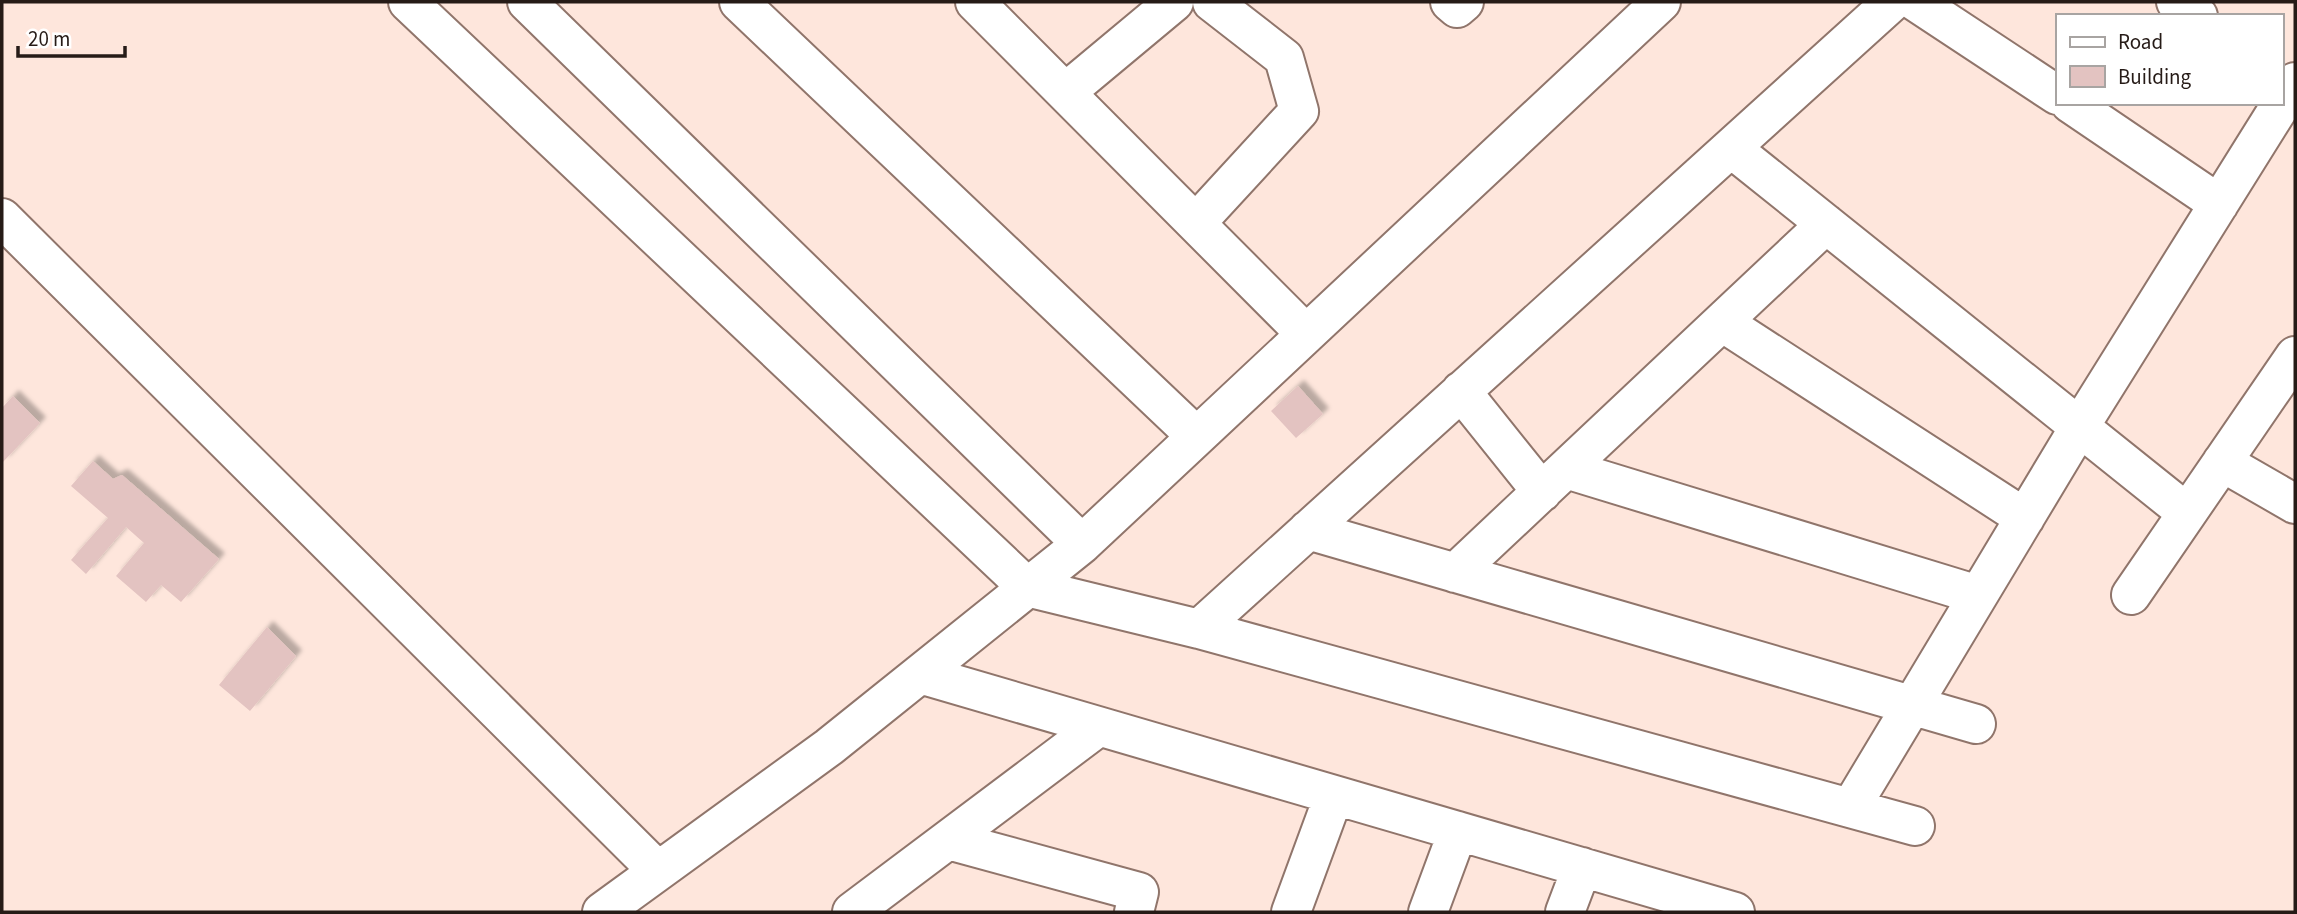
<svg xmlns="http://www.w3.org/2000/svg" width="2297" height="914" font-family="'Source Sans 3',sans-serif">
  <defs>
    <filter id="shadow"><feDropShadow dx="6" dy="-6" stdDeviation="2" flood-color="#0004"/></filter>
  </defs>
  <rect width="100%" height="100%" fill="#fee6dc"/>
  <path fill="#e3c3c1" filter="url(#shadow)" d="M 1298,386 L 1323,414 L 1296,438 L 1271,411 Z
    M 13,396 L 40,423 L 2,463 L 2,408 Z
    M 93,461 L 113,479 L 122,475 L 219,559 L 181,602 L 161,585 L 146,602 L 116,576 L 144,543 L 126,527 L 86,574 L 71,560 L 108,518 L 71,486 Z
    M 267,627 L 296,656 L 250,711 L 219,685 Z"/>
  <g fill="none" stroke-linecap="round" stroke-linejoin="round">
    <defs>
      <path id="minor" d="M 408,2 L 1027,587 L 1199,629 L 1915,826
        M 527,2 L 1082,544
        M 739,2 L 1196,436
        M 975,2 L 1306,334
        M 1450,2 L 1457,8 L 1464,2
        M 1916,2 L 2057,95
        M 2176,2 L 2198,16
        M 1066,92 L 1174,2
        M 2070,103 L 2219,204
        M 1731,148 L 2187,513
        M 2,218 L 658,871
        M 1196,223 L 1299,111 L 1284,58 L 1212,2
        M 1722,322 L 2025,518
        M 1461,391 L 1542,492
        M 2222,462 L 2295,504
        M 1566,469 L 1978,595
        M 1308,530 L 1976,724
        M 1455,573 L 1826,224
        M 2131,595 L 2295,356
        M 1199,629 L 1892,2
        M 920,674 L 1735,912
        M 1851,807 L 2080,426 L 2295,82
        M 948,840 L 1139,892 L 1134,912
        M 602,912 L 829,747 L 1082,544 L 1661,2
        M 852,912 L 1098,727
        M 1291,912 L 1334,795
        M 1428,912 L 1458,831
        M 1565,912 L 1582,867"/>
    </defs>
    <use href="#minor" stroke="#90756b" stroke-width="42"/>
    <use href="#minor" stroke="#fff" stroke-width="38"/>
  </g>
  <rect width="2297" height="914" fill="none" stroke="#261b17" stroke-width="7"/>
  <rect x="2056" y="14" width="228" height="91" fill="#ffffff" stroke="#a8a4a2" stroke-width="2"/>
  <rect x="2070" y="37" width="35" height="10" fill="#ffffff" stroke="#a8a4a2" stroke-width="2"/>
  <text x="2118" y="49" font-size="21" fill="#261b17">Road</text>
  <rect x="2070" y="66" width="35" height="21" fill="#e3c3c1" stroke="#a8a4a2" stroke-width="2"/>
  <text x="2118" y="84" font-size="21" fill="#261b17">Building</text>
  <path d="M18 46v10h107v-10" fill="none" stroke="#261b17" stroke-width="3.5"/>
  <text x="28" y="46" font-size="21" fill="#261b17" stroke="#ffffff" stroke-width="5" paint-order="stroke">20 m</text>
</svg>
